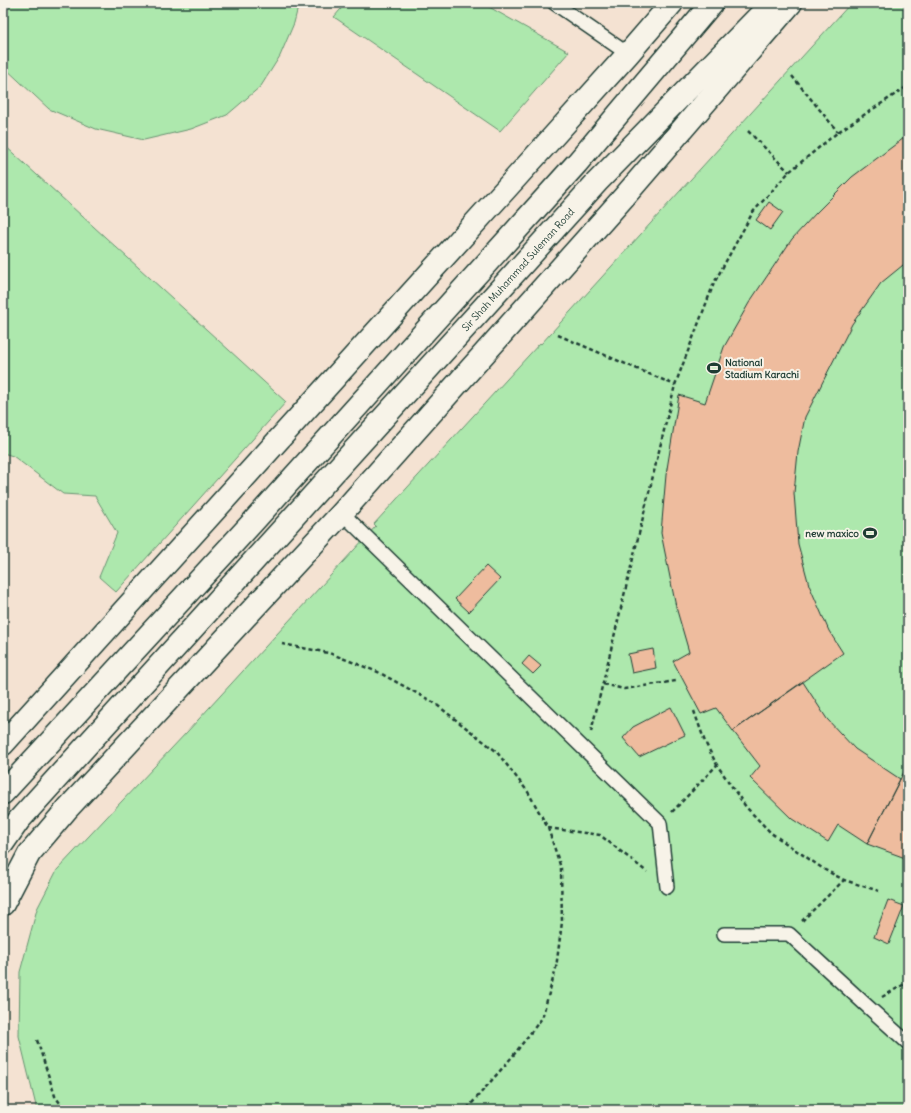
<svg xmlns="http://www.w3.org/2000/svg" width="911" height="1113" font-family="Delius,sans-serif">
  <rect width="100%" height="100%" fill="#f4e2d2"/>
  <filter id="ink" filterUnits="userSpaceOnUse"><feTurbulence type="fractalNoise" baseFrequency=".025" numOctaves="2"/><feDisplacementMap in="SourceGraphic" scale="8" xChannelSelector="R" yChannelSelector="G"/><feConvolveMatrix kernelMatrix="1 2 1 2 8 2 1 2 1" color-interpolation-filters="sRGB"/></filter>
  <g filter="url(#ink)">
    <path fill="#ade8ad" stroke="#669270" d="M 3,3 L 299,3 L 294,23 L 280,56 L 261,86 L 227,115 L 191,129 L 144,140 L 96,129 L 49,109 L 3,66 Z
      M 346,3 L 482,3 L 569,52 L 500,131 L 334,17 Z
      M 851,3 L 908,3 L 908,1110 L 37,1110 L 19,1036 L 20,972 L 37,909 L 57,870 L 187,732 L 376,526 L 374,524 L 540,343 L 541,344 Z
      M 3,144 L 286,402 L 116,592 L 99,577 L 117,533 L 95,496 L 63,494 L 13,456 L 3,453 Z"/>
    <path fill="#eebc9e" stroke="#1f3d34" d="M 908,135 L 908,261 L 881,283 L 852,324 L 805,417 L 798,452 L 794,493 L 798,544 L 809,585 L 829,631 L 843,653 L 733,731 L 716,708 L 701,714 L 673,661 L 689,652 L 676,607 L 661,533 L 666,475 L 679,395 L 705,403 L 724,347 L 749,303 L 792,239 L 816,213 L 852,177 Z
      M 769,202 L 783,212 L 770,230 L 756,220 Z
      M 486,566 L 500,579 L 469,612 L 455,599 Z
      M 653,649 L 656,668 L 632,673 L 628,654 Z
      M 529,656 L 541,666 L 533,674 L 522,664 Z
      M 803,682 L 827,719 L 855,749 L 900,779 L 867,844 L 838,825 L 828,842 L 792,819 L 750,778 L 760,766 L 733,731 Z
      M 671,707 L 685,735 L 639,757 L 623,738 L 633,727 Z
      M 908,764 L 908,859 L 867,844 Z
      M 888,900 L 904,906 L 889,944 L 874,937 Z"/>
    <g fill="none" stroke-linecap="round" stroke-linejoin="round">
      <defs>
        <path id="service" d="M 554,3 L 628,54
          M 342,513 L 660,823 L 667,887
          M 724,934 L 789,934 L 866,1005 L 908,1043"/>
        <g id="trunk">
          <path d="M 3,744 L 628,54 L 672,3"/>
          <path d="M 3,793 L 252,523 L 577,163 L 712,3"/>
          <path id="s1" d="M 3,843 L 19,820 L 597,182 L 772,3"/>
          <path d="M 3,904 L 29,854 L 68,808 L 342,513 L 624,197 L 791,3"/>
        </g>
      </defs>
      <use href="#service" stroke="#1f3d34" stroke-width="16"/>
      <use href="#trunk" stroke="#1f3d34" stroke-width="25"/>
      <path stroke="#1f3d34" stroke-width="2.5" stroke-dasharray="4 3" stroke-linecap="butt" d="M 792,76 L 838,132
        M 748,131 L 789,172
        M 558,335 L 675,385
        M 282,644 L 329,653 L 378,672 L 433,702 L 496,751 L 528,792 L 548,828 L 561,868 L 562,922 L 556,968 L 542,1018 L 512,1057 L 466,1110
        M 603,684 L 624,689 L 676,681
        M 694,711 L 705,742 L 717,765 L 746,807 L 771,833 L 825,870 L 844,880 L 879,891
        M 591,732 L 675,385 L 714,283 L 753,212 L 789,172 L 838,132 L 908,86
        M 672,812 L 717,765
        M 548,828 L 600,835 L 647,872
        M 802,921 L 844,880
        M 882,997 L 908,982
        M 37,1040 L 55,1096 L 65,1110"/>
      <use href="#service" stroke="#f7f3e8" stroke-width="13"/>
      <use href="#trunk" stroke="#f7f3e8" stroke-width="22"/>
    </g>
  </g>
  <defs>
    <symbol id="stadium-bare" viewBox="-9 -9 18 18"><path d="M0-5a6.5 5 0 1 0 0 10a6.5 5 0 1 0 0-10ZM-3.5-1.8h7v3.6h-7Z" fill="#1f3d34" stroke="#f7f3e8" stroke-width="2.5" paint-order="stroke"/></symbol>
  </defs>
  <g fill-rule="evenodd">
    <use href="#stadium-bare" x="704" y="358" width="20" height="20"/>
    <use href="#stadium-bare" x="860" y="523" width="20" height="20"/>
  </g>
  <g text-anchor="middle" dominant-baseline="central" stroke-width="4" stroke-linejoin="round" paint-order="stroke">
    <g font-size="10" fill="#1f3d34" stroke="#f7f3e8">
      <text stroke="none"><textPath href="#s1" startOffset="771">Sir Shah Muhammad Suleman Road</textPath></text>
    </g>
    <g font-size="10" font-weight="bold" fill="#1f3d34" stroke="#f7f3e8" text-anchor="start">
      <text x="725" y="362">National<tspan x="725" dy="12">Stadium Karachi</tspan></text>
      <text x="859" y="533" text-anchor="end">new maxico</text>
    </g>
  </g>
  <rect width="911" height="1113" fill="none" stroke="#f7f3e8" stroke-width="16"/>
  <rect x="8" y="8" width="895" height="1097" fill="none" stroke="#1f3d34" stroke-width="1.5" filter="url(#ink)"/>
</svg>
